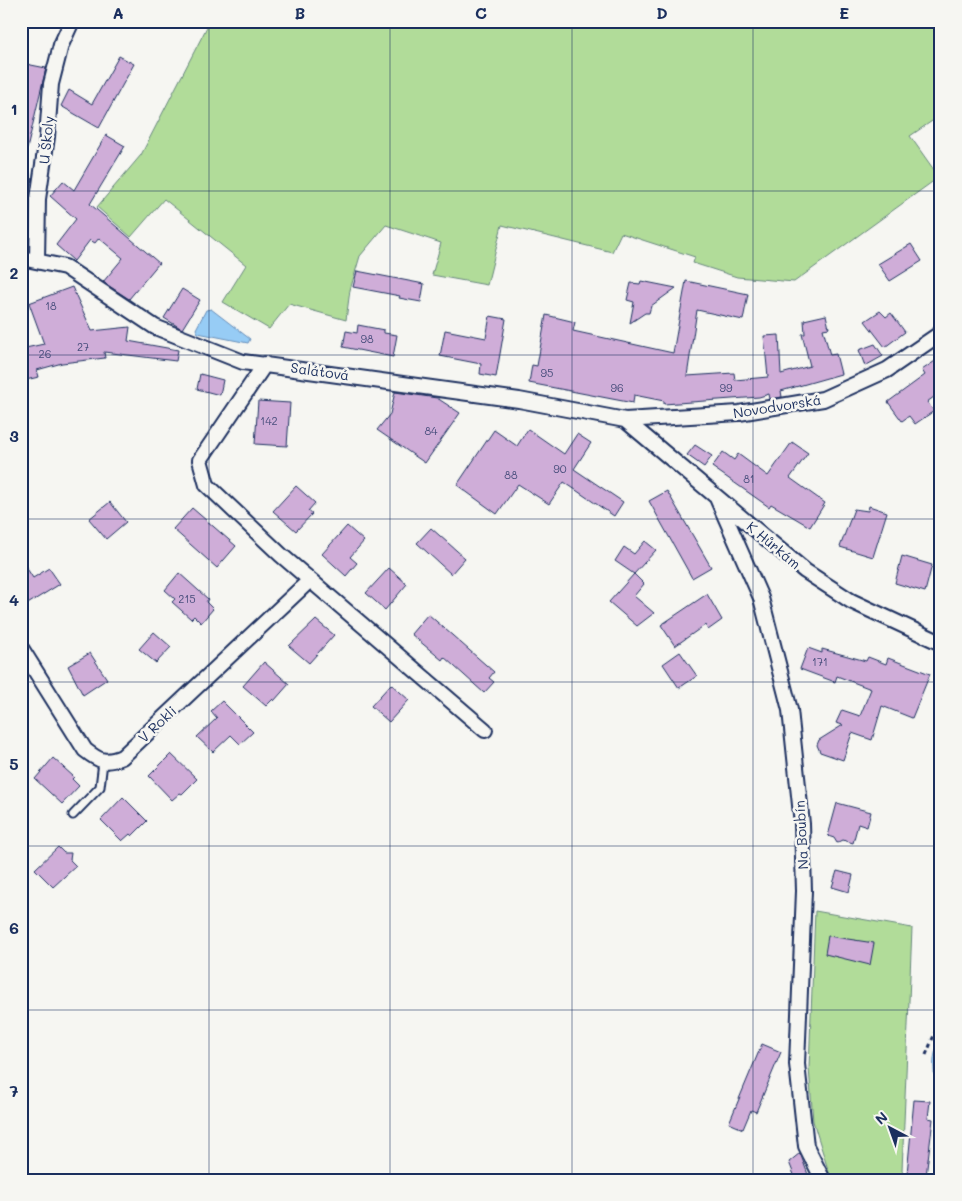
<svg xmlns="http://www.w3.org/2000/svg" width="962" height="1201" font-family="Mali,sans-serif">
  <rect width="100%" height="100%" fill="#f6f6f2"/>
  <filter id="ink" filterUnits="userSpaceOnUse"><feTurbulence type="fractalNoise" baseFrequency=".02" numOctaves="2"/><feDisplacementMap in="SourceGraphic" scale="10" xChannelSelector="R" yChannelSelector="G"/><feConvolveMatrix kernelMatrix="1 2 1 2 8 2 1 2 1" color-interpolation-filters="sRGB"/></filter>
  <g filter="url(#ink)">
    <path fill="#b1dc99" stroke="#66867c" d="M 210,21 L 941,21 L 941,115 L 910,136 L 939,177 L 794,282 L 737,277 L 693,263 L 695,257 L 621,233 L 612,252 L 502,225 L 487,285 L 432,275 L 441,243 L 386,225 L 360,256 L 350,290 L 346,320 L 289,304 L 269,329 L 223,302 L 246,265 L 164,199 L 131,237 L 97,207 L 141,155 Z
      M 815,911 L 912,928 L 902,1171 L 907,1180 L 833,1180 L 830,1176 L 813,1121 L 809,1068 Z"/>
    <path fill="#97ccf5" stroke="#658db9" d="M 211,309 L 250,339 L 248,343 L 198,333 L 196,329 L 206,310 Z
      M 939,1045 L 941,1045 L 941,1087 L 936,1084 C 933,1073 932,1052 939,1045 Z"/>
    <path fill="#cfadd8" stroke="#1b2f5e" d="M 119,56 L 134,64 L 99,128 L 61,106 L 69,90 L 92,104 Z
      M 21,63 L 46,68 L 27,149 L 21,149 Z
      M 106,135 L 125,146 L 90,204 L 159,263 L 129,299 L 103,282 L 123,258 L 99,238 L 95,243 L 90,240 L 74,261 L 56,245 L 76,219 L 50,196 L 63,181 L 74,190 Z
      M 911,244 L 922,261 L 890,281 L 878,264 Z
      M 357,271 L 424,284 L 421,302 L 399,298 L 400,296 L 353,287 Z
      M 641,281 L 676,288 L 651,306 L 649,313 L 645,313 L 630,323 L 634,302 L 627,300 L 631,283 L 640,284 Z
      M 686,281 L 748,294 L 743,320 L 697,310 L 687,376 L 734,373 L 735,380 L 768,377 L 764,336 L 779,335 L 781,374 L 810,366 L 802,334 L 805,334 L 804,320 L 826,315 L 829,328 L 823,329 L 830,355 L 836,354 L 841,374 L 781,391 L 782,397 L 770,399 L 769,394 L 759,397 L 664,404 L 664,401 L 634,395 L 633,403 L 529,383 L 532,365 L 537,366 L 546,315 L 575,322 L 573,331 L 673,353 Z
      M 72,287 L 92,331 L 130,327 L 128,341 L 178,350 L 176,361 L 104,352 L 105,358 L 62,363 L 37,370 L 39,377 L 21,381 L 21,349 L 44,344 L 29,303 Z
      M 182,289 L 200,300 L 182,329 L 164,318 Z
      M 880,311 L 886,317 L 891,313 L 905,332 L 885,347 L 865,321 Z
      M 490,316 L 506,319 L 496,377 L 480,374 L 481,364 L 440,356 L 445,330 L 486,338 Z
      M 358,325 L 384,330 L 384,333 L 397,335 L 393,357 L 343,347 L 346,331 L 357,333 Z
      M 875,344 L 883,356 L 865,366 L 859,350 Z
      M 941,357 L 941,397 L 938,394 L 927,402 L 934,411 L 915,424 L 909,416 L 902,421 L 888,402 L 925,375 L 922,370 Z
      M 200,374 L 223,380 L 220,395 L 197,389 Z
      M 395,392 L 437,398 L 460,413 L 425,463 L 377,430 L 390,414 Z
      M 258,401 L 290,403 L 287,446 L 255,444 Z
      M 528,429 L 564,454 L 577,434 L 591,443 L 574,469 L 623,502 L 614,516 L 564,482 L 549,504 L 518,484 L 497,514 L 457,485 L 494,430 L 517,446 Z
      M 792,442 L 808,453 L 790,478 L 825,503 L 810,527 L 771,504 L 769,507 L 712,467 L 723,452 L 734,460 L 738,454 L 768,476 Z
      M 695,445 L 712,456 L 704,467 L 687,455 Z
      M 296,486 L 315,503 L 308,511 L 312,514 L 296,531 L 273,511 Z
      M 667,491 L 711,567 L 692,578 L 649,501 Z
      M 110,502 L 126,522 L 106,539 L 89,519 Z
      M 869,506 L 887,512 L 873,557 L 840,547 L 854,509 L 868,511 Z
      M 192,508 L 236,546 L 217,568 L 173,529 Z
      M 347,526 L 364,541 L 350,557 L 357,563 L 346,576 L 322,554 Z
      M 431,528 L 465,558 L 451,574 L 417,543 Z
      M 645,541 L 656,550 L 634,574 L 615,561 L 624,547 L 634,554 Z
      M 902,556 L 932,565 L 925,592 L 895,583 Z
      M 21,559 L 33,578 L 49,568 L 60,584 L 26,605 L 21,597 Z
      M 389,568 L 407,584 L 385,610 L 366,593 Z
      M 179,573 L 208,599 L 206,602 L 213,609 L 201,623 L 194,616 L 191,619 L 172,602 L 175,599 L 165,590 Z
      M 634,574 L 644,584 L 634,596 L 654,613 L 637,626 L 609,602 Z
      M 707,594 L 722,620 L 708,630 L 705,625 L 675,646 L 661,625 Z
      M 428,614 L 494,672 L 489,678 L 494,682 L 484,693 L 444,657 L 442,660 L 411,634 Z
      M 316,620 L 334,635 L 309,663 L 289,646 Z
      M 154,632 L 171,647 L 156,663 L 139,649 Z
      M 808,648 L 822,653 L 822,649 L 866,661 L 868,657 L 886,664 L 888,658 L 930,674 L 912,718 L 882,706 L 872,740 L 852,733 L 843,760 L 820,752 L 817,745 L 819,740 L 843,725 L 836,723 L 842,710 L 860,716 L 871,689 L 837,676 L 835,682 L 800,669 Z
      M 680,652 L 697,676 L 679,688 L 663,664 Z
      M 90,653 L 107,679 L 83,695 L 68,666 Z
      M 264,662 L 289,684 L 274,701 L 273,699 L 266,706 L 243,686 Z
      M 391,684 L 409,700 L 389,722 L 371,706 Z
      M 222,701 L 253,732 L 240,744 L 231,735 L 213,752 L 197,737 L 217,718 L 211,711 Z
      M 171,754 L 197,779 L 182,794 L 180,793 L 172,800 L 149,776 Z
      M 53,758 L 74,777 L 72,779 L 79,786 L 62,804 L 35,779 Z
      M 123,797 L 147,821 L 132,836 L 130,834 L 122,841 L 101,820 Z
      M 837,803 L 871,812 L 867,827 L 858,824 L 853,843 L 843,840 L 837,843 L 834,838 L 828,836 Z
      M 58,847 L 64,853 L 71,853 L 70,860 L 76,866 L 53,887 L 35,869 Z
      M 837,871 L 853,875 L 849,892 L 832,887 Z
      M 828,936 L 874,943 L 870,965 L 825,954 Z
      M 762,1044 L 781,1052 L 756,1112 L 751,1110 L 743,1129 L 729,1123 Z
      M 914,1100 L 930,1101 L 928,1118 L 933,1119 L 926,1176 L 907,1174 Z
      M 800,1153 L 810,1180 L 796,1180 L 789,1162 Z"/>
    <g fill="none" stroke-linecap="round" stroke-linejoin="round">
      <defs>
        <path id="service" d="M 73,815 L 100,787 L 103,762"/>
        <path id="minor" d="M 21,258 L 65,267 L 155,327 L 243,362 L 519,400 L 625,420 L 739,413 L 823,399 L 887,370 L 941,333
          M 37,261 L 38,199 L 47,137 L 51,84 L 61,45 L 72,21
          M 265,364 L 200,460 L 207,485 L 281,555 L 485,730
          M 625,420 L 805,571 L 851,601 L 941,643
          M 717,498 L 761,598 L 790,710 L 802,824 L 804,891 L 797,1064 L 806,1146 L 823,1180
          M 21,648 L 85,750 C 99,761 105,764 122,757 L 310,580"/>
      </defs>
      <use href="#service" stroke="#1b2f5e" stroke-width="11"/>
      <use href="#minor" stroke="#1b2f5e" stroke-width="18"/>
      <path stroke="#1b2f5e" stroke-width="3" stroke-dasharray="4 4" stroke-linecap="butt" d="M 926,1055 L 941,1018"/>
      <use href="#service" stroke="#f6f6f2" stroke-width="7"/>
      <use href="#minor" stroke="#f6f6f2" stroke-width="14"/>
    </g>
  </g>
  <path fill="none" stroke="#1b2f5e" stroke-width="1" stroke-opacity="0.55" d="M 209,21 L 209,1180M 390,21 L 390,1180M 572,21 L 572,1180M 753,21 L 753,1180M 21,191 L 941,191M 21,355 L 941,355M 21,519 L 941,519M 21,682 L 941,682M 21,846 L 941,846M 21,1010 L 941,1010"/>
  <g text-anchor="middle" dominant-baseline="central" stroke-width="5" stroke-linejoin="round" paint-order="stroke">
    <g font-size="11" fill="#484e7c">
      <text x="51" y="305">18</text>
      <text x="367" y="338">98</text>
      <text x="83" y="346">27</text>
      <text x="45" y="353">26</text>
      <text x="547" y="372">95</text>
      <text x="617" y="387">96</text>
      <text x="726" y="387">99</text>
      <text x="269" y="420">142</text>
      <text x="431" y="430">84</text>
      <text x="560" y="468">90</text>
      <text x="511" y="474">88</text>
      <text x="749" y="478">81</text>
      <text x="187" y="598">215</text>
      <text x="820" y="661">171</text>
    </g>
    <g font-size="14" fill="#1b2f5e" stroke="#f6f6f2">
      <text transform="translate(46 140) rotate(-84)">U Školy</text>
      <text transform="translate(320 371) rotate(8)">Salátová</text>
      <text transform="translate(777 406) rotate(-9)">Novodvorská</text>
      <text transform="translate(774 545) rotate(40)">K Hůrkám</text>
      <text transform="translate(157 724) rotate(-43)">V Rokli</text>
      <text transform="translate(801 835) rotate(-93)">Na Boubín</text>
    </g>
  </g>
  <rect width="962" height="1201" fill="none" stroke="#f6f6f2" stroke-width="55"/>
  <g transform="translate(890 1128) rotate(319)" stroke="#f6f6f2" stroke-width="4" paint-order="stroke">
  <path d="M0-4L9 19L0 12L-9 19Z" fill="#1b2f5e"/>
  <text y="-8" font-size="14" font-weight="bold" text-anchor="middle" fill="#1b2f5e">N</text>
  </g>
  <rect x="28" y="28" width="906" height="1146" fill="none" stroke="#1b2f5e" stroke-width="2"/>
  <g font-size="16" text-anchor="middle" font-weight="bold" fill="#1b2f5e">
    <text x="118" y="19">A</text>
    <text x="300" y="19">B</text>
    <text x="481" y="19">C</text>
    <text x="662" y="19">D</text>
    <text x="844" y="19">E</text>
    <text x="14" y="115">1</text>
    <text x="14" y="279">2</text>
    <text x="14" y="442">3</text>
    <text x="14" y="606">4</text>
    <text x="14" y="770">5</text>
    <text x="14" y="934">6</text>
    <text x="14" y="1097">7</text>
  </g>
</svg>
